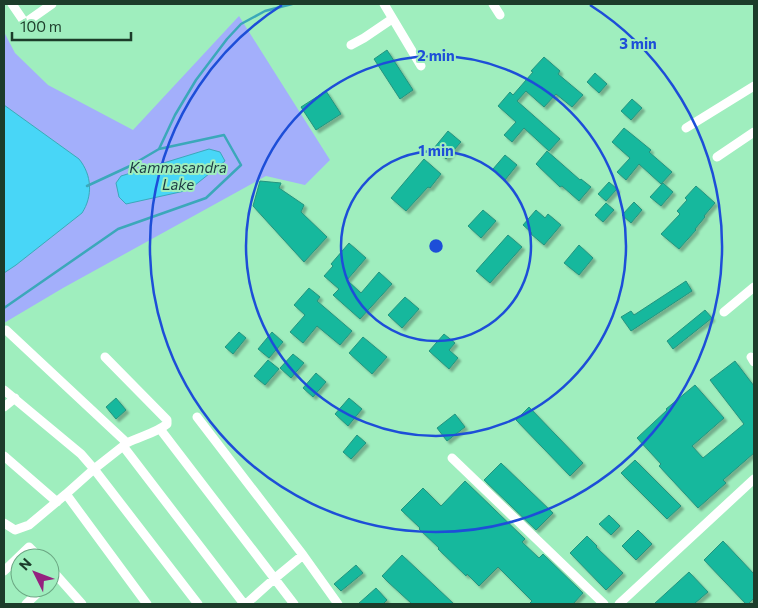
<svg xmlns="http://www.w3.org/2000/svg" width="758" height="608" font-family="Commissioner,sans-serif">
  <defs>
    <filter id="shadow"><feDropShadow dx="3" dy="3" stdDeviation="1" flood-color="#0004"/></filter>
  </defs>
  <rect width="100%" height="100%" fill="#9feebe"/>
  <path fill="#a3affb" d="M 239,16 L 330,160 L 305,185 L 266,176 L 63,288 L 4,323 L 4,273 L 16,265 L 82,213 L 90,185 L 85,169 L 75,156 L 4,105 L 4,32 L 15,53 L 48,85 L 133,130 Z"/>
  <path fill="#48d6f7" stroke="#3ba8ba" d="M 4,105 L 79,159 C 92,175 93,196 82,213 L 16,265 L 4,273 Z
    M 209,149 L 220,152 L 225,161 L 189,190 L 126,204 L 119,197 L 116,183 L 121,176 Z"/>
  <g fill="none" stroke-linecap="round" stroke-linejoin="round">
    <path stroke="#3ba8ba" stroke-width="2.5" d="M 159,149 L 175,115 L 196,80 L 227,39 L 241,24 L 265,11 L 292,4
      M 4,308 L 118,229 L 206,198 L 241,165 L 224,135 L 159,149 L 130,166 L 87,186"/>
  </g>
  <path fill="#19b89d" stroke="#22947f" filter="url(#shadow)" d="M 387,50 L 413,90 L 400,99 L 374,59 Z
    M 544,57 L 560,71 L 558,74 L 583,95 L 572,107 L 556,94 L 544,107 L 526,91 L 517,101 L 560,139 L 549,151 L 524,128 L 512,142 L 504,135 L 516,122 L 498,106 L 510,92 L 513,95 L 533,72 L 531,71 Z
    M 595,73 L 607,84 L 599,93 L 587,82 Z
    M 326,91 L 341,114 L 316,130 L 301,107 Z
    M 632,99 L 642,108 L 631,120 L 621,111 Z
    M 624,128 L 651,150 L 649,152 L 672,172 L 661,184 L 639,164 L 626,180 L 617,172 L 630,158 L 612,142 Z
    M 448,131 L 461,142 L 446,159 L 434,148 Z
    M 547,151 L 580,180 L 581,179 L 591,187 L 579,201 L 562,186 L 560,187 L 536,164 Z
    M 505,155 L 517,165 L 505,180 L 493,169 Z
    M 424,159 L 441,174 L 430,188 L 428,187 L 406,211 L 391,198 Z
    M 260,181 L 281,183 L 279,188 L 304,205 L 301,212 L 327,237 L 304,262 L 253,206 Z
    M 609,182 L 617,189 L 606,201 L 598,194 Z
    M 663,183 L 673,192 L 661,206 L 650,197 Z
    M 696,186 L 715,203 L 704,216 L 705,217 L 695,229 L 696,230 L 679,249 L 661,234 L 680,214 L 677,211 L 687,200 L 685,198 Z
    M 634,202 L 642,210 L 631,223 L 622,215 Z
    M 606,203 L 614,210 L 603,222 L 595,215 Z
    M 483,210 L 496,221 L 481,238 L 468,226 Z
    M 536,210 L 545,218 L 548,214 L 561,225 L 544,245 L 531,234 L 532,233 L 523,225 Z
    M 508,235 L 522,247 L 490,283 L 476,271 Z
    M 349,243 L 366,258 L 347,280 L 361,293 L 379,272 L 392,284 L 360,319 L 333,295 L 339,289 L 324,276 L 333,266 L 331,264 Z
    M 579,245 L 593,258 L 579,275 L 564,263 Z
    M 686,281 L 692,291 L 631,331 L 621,317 L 631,311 L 634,315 Z
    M 309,288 L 320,297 L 317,301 L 352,331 L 340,345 L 317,326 L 303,343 L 290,332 L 305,315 L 294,305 Z
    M 405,297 L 419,309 L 402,328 L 388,315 Z
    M 705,310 L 712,318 L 673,349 L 667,341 Z
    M 239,332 L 246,338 L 233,354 L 225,347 Z
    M 272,332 L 283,342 L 269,358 L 258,349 Z
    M 444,334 L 455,343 L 449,350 L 458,358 L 449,369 L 429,351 Z
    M 363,337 L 387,357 L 372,374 L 349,353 Z
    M 293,354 L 304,363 L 291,378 L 280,368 Z
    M 268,360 L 279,369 L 265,385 L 254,376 Z
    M 735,361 L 754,386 L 754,453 L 723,480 L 726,483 L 698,508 L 659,466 L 661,464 L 637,438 L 667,410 L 666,409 L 695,385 L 724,418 L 692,446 L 703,458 L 744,424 L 710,380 Z
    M 316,373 L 326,382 L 313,397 L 303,388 Z
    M 116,398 L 126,410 L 116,419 L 106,407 Z
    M 349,398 L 362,409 L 348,426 L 335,414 Z
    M 529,407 L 583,463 L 570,476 L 516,420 Z
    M 455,414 L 465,427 L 447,441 L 437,428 Z
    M 357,435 L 366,443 L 351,459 L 343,452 Z
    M 635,460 L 681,506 L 667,519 L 621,473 Z
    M 501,463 L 553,513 L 536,530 L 484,480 Z
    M 465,481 L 525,539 L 522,542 L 539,558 L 543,554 L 583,593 L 573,604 L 529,604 L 532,601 L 498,567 L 479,586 L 467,574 L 466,576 L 438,549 L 439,548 L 419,529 L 420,528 L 401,510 L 423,488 L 441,506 Z
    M 609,515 L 620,526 L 611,535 L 599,524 Z
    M 638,530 L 652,544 L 636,560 L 622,546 Z
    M 587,536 L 597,546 L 596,547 L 623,573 L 606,590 L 570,553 Z
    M 723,541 L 754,574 L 754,598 L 748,604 L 746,604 L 704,560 Z
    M 402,555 L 454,604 L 412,604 L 388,582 L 382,576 Z
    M 356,565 L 363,573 L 341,591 L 334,584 Z
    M 689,572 L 708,592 L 694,604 L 654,604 Z
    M 376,588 L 387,600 L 383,604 L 358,604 Z"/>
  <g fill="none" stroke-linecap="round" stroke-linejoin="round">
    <path stroke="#fff" stroke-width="9" d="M 12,4 L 25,23 L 52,4
      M 384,4 L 421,66
      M 493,4 L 500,15
      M 351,45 L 364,38 L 392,19
      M 686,128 L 754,86
      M 717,157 L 754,132
      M 724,312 L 754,287
      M 4,331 L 6,330 L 127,443 L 94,469 L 66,494 L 29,525 L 15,530 L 4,523
      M 105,357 L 167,420 L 167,424 C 156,433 141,436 127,443
      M 751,357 L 754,362
      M 4,390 L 81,454 L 94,469 L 198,604
      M 4,407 L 15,398
      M 197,417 L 303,555 L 338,604
      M 160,429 L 294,604
      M 123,446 L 244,604
      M 4,456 L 57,502
      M 452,458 L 604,604
      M 66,494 L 147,604
      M 50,568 L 82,604
      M 4,571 L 29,547 L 40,558
      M 26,604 L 43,588
      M 246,604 L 274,579 L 303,555
      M 619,604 L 754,479"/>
  </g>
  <g fill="none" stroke="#1d4ed8" stroke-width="2.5">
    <circle cx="436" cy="246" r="95"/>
    <circle cx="436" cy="246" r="190"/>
    <path d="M590 5A286 286 0 1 1 282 5"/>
  </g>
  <g text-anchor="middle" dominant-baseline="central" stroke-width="4" stroke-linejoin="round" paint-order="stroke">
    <g font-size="15" font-style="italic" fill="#1e3b43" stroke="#9feebe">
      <text x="178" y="167">Kammasandra<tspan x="178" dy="17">Lake</tspan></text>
    </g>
  </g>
  <circle cx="436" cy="246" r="8" fill="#1d4ed8" stroke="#9feebe" stroke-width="2.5"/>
  <g font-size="15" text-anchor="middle" font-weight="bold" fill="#1d4ed8" stroke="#9feebe" stroke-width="4" stroke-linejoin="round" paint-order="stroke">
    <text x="638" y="49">3 min</text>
    <text x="436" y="61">2 min</text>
    <text x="436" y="156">1 min</text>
  </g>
  <rect width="758" height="608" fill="none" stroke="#1c3c2a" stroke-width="10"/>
  <g transform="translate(35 573) rotate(312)"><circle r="24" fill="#9feebe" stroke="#6ba783"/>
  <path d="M0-4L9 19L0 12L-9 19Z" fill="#95217f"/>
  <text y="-8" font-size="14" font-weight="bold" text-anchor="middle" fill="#1c3c2a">N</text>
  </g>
  <path d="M12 32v8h119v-8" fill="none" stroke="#1c3c2a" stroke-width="2.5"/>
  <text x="20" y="32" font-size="15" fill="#1c3c2a" stroke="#9feebe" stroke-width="4" paint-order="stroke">100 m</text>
</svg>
